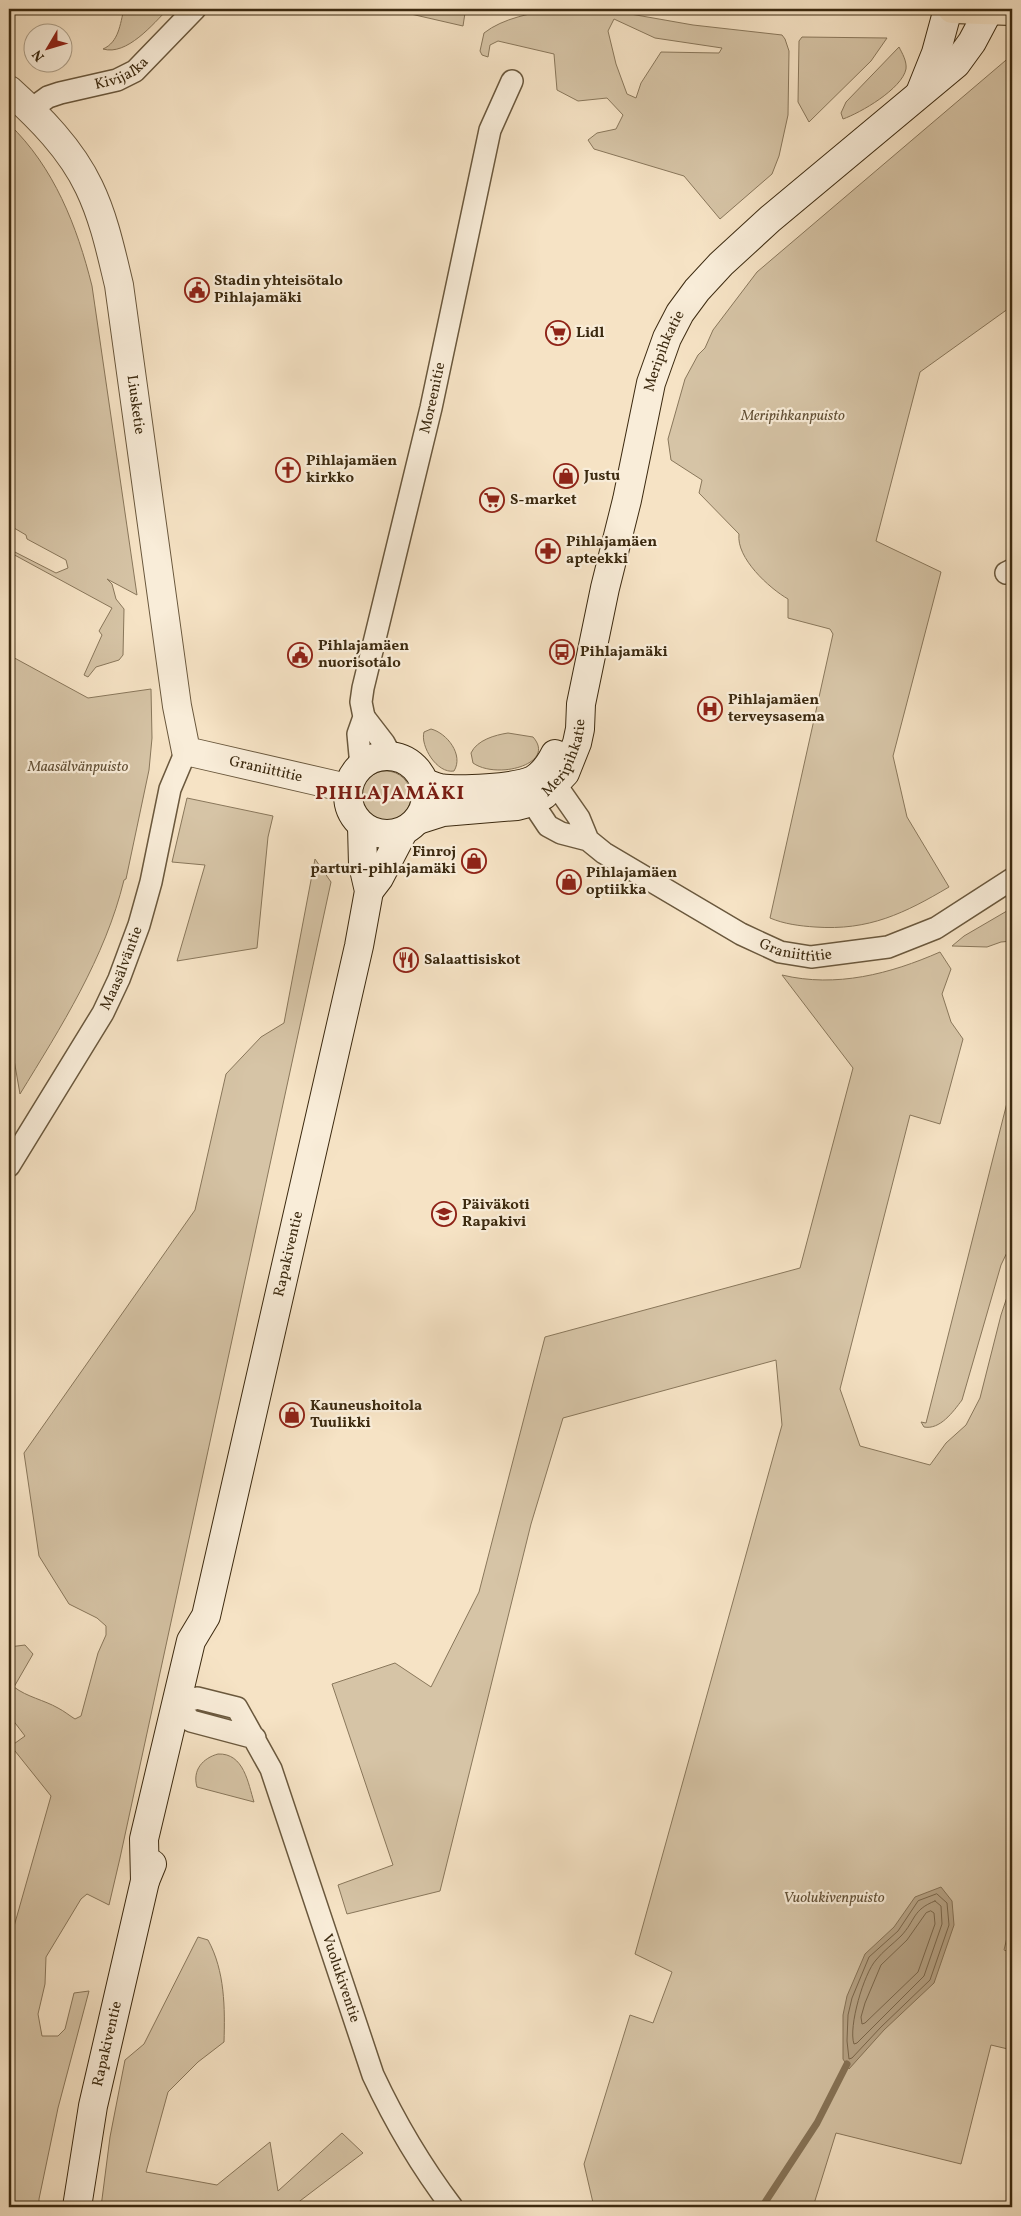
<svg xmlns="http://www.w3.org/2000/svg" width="1021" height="2216" font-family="Vollkorn,serif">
  <rect width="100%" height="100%" fill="#f6e3c5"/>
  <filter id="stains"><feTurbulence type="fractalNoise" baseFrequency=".004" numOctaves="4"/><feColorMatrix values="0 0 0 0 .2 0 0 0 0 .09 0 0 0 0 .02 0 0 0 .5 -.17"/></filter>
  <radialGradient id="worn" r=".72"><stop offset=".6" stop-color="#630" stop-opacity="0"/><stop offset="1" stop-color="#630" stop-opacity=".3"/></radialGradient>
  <path fill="#d6c4a6" stroke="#89775b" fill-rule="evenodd" d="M 124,9 L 168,9 C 153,24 127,56 103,49 C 119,42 120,24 124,9 Z
    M 389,9 L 447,9 L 465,13 L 463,26 Z
    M 556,9 L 602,9 L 693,25 L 782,35 L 785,39 L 789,51 L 788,115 L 779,156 L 772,174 L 720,219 L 684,176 L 594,149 L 588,140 L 597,133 L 616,129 L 623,115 L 607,98 L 578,101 L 557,90 L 554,54 L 498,41 L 490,45 L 488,57 L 482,55 L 480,51 L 484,33 C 503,18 532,13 556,9 ZM 614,19 L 655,38 L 722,48 L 719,53 L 661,52 L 641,83 L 636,98 L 627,94 L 616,64 L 608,31 Z
    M 802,37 L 887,38 L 871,61 L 809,122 L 798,102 L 799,41 Z
    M 899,47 C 902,53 907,61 906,69 C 902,89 860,113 843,119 L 841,113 L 846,102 Z
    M 1012,55 L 1012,306 L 920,372 L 876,541 L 941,572 L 893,756 L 907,817 L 949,887 C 905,913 869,931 815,927 C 800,926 784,924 770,918 L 833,634 L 830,629 L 788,618 L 788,599 C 769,588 736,558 739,534 L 699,493 L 702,480 L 671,460 L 668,439 L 685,379 L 698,355 L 705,348 L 713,330 L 757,272 Z
    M 9,124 C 54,167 77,226 92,286 L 137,595 L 107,579 L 112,584 L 116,599 L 124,609 L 123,655 L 119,660 L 96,667 L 88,677 L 84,675 L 102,635 L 99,631 L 112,608 L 9,552 L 9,549 L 56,573 L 68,568 L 66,560 L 27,539 L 26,535 L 9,525 Z
    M 9,655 L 88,698 L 151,689 L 152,738 L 149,770 L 126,879 L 124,880 C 105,958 61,1027 20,1094 L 9,1031 Z
    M 431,729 C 447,733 464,755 454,771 C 437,774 420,746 424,732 Z
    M 508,733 L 533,737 C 557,764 497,780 473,763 L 471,753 C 477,740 495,735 508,733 Z
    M361 796a25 25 0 1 1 50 0a25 25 0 1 1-50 0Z
    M 187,798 L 273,816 L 268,837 L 257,948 L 177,961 L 205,865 L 172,862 Z
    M 315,859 L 331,882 L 120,1858 L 109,1905 L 87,1894 L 81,1899 L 46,1957 L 45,1984 L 38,2014 L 42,2036 L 58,2036 L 65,2029 L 74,1993 L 89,1991 L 58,2108 L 39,2199 L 39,2207 L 9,2207 L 9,1944 L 51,1796 L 11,1746 L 25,1736 L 9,1715 L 9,1647 L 25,1645 L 33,1654 L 14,1687 C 27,1697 44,1700 58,1708 C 64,1711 70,1716 75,1719 L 81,1716 L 98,1653 L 106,1635 L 106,1626 L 97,1618 L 69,1604 L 39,1556 L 24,1453 L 195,1210 L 226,1074 L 261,1037 L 284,1023 Z
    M 1012,908 L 1012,941 L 1001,942 L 987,947 L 952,946 L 964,936 Z
    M 940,952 L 951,969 L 942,994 L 951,1022 L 963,1039 L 940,1124 L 910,1115 L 840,1389 L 860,1446 L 930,1465 L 946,1443 L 966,1425 L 980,1398 L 1001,1315 L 1012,1282 L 1012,1917 L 1004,1950 L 1012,1953 L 1012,2050 L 991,2045 L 961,2164 L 836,2133 L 813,2207 L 594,2207 L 584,2164 L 630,2015 L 653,2023 L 672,1972 L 635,1954 L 782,1425 L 776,1360 L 563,1418 L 531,1524 L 440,1891 L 347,1914 L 338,1885 L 393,1865 L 332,1684 L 395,1663 L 431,1687 L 479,1592 L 545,1337 L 800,1268 L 853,1068 L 782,975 C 836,988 890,974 940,952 Z
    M 1012,1083 L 1012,1218 L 1010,1222 L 1012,1226 L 1012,1242 L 1001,1265 L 962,1400 C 953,1412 940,1430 924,1427 L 921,1422 L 926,1423 Z
    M 218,1754 C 244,1753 248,1783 254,1802 L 197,1787 C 192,1770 203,1758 218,1754 Z
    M 198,1937 L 208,1940 C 225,1971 225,2008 224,2042 L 198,2062 L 168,2092 L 146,2172 L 217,2185 L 270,2142 L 278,2191 L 342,2133 L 363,2153 L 292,2207 L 101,2207 L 110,2137 L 125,2060 L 144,2044 Z"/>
  <path fill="#b7a487" stroke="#867357" d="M 941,1887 L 952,1901 L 954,1925 L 934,1983 L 884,2030 L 849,2069 L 843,2059 L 843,2015 L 847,1996 L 865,1954 L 894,1927 L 915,1897 Z"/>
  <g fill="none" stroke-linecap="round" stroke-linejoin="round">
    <path stroke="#7a674c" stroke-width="1" d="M 937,1894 L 947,1903 L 949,1925 L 930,1980 L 881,2027 L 852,2058 L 849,2059 L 847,2041 L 848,2015 L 852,1998 L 869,1957 L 898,1931 L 918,1901 Z
      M 935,1901 L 941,1906 L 942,1924 L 924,1976 L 857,2043 L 854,2044 C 848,2027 864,1973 876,1960 C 883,1951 893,1944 901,1936 C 916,1920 912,1910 935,1901 Z
      M 931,1911 L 934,1913 L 935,1924 L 918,1972 L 865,2023 L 862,2024 L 861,2017 L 865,2003 L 881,1965 L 907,1940 L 926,1913 Z"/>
    <path stroke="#867357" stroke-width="7" d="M 762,2207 L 817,2123 L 847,2064"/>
    <defs>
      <g id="minor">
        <path id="s1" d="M 30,110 L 48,97 L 60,93 L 117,80 L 135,71 L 195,9"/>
        <path d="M 1006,573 L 1012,570"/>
        <path d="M 364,717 L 384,743 L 391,756"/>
        <path id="s2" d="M 361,766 L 358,734 L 364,717 L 361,702 L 363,688 L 431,408 L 490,130 L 512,81"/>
        <path id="s3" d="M 588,840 L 579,818 L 556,785 L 533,780 L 532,802 L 548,826 L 561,833 L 588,840 L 604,853 L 741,934 L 780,952 L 811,957 L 888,947 L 936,928 L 1012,879"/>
        <path id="s4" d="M 9,1166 L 103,1013 L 119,979 L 139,925 L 151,882 L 170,789 L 186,751"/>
        <path id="s5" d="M 255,1738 L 191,1721 L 176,1705 L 197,1698 L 237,1708 L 271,1769 L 373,2075 C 395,2122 421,2166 452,2207"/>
      </g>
      <g id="tertiary">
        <path id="s6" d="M 9,90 C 40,118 71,149 89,187 C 104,218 111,252 119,285 L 177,706 L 186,751 L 347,788"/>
      </g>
      <g id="secondary">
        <path d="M 920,93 L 936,53 L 948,9"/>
        <circle cx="387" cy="795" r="39"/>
        <path d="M 425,783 C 430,785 435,787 440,788 C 459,791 516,788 533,780 C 543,774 550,764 555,754"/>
        <path id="s7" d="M 418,820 L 443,812 L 517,806 L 532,802 L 544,795 L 565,773 L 577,743 L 580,729 L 581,704 L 605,588 L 627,500 L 651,383 L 667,338 L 680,313 L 697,290 L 721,264 L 770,219 L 956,64 L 972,42 L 989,10 L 988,9"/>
        <path d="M 369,891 L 379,878 L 403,832"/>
        <path id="s8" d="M 145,1881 L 144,1839 L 191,1641 L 206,1616 L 359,946 L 369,891 L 363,865 L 362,826"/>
        <path id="s9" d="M 77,2207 L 93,2106 L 145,1881 L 152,1864"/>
      </g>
      <path id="primary" d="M 952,9 L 1012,11"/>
    </defs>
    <use href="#minor" stroke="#6a583d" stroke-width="24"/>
    <use href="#tertiary" stroke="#6a583d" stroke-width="30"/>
    <use href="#secondary" stroke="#3c2a10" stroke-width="30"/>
    <use href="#primary" stroke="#3c2a10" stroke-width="30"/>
    <use href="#minor" stroke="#f9edd9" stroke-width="21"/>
    <use href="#tertiary" stroke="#f9edd9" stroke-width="28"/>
    <use href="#secondary" stroke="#f9edd9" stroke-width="28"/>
    <use href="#primary" stroke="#f6e3c5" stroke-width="28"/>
  </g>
  <defs>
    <symbol id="civic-ring" viewBox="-11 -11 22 22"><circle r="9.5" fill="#f9edd9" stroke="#8f2418" stroke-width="1.5"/><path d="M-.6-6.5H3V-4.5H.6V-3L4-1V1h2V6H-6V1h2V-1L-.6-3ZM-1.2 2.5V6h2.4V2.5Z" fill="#8f2418"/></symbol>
    <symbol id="supermarket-ring" viewBox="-11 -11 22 22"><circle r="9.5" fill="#f9edd9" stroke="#8f2418" stroke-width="1.5"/><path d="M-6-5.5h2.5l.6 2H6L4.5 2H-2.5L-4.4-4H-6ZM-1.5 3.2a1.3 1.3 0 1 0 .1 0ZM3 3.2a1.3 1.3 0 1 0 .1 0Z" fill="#8f2418"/></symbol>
    <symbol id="church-ring" viewBox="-11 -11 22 22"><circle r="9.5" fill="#f9edd9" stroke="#8f2418" stroke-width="1.5"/><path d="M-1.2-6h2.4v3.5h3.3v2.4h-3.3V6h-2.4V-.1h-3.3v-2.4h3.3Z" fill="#8f2418"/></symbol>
    <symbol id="shop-ring" viewBox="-11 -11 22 22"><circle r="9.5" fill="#f9edd9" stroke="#8f2418" stroke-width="1.5"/><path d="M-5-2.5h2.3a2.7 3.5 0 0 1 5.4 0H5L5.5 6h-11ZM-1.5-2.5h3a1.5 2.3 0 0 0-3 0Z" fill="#8f2418"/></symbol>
    <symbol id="pharmacy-ring" viewBox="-11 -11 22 22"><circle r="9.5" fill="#f9edd9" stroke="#8f2418" stroke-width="1.5"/><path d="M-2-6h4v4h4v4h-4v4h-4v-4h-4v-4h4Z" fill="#8f2418"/></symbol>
    <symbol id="bus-ring" viewBox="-11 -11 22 22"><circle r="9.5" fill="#f9edd9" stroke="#8f2418" stroke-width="1.5"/><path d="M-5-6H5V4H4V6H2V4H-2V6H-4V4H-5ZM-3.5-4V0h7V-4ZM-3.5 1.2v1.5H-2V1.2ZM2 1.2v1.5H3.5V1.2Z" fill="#8f2418"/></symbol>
    <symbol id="hospital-ring" viewBox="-11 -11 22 22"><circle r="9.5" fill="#f9edd9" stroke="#8f2418" stroke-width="1.5"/><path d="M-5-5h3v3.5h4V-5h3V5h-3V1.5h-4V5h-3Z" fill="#8f2418"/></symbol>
    <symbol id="restaurant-ring" viewBox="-11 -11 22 22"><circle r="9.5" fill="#f9edd9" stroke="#8f2418" stroke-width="1.5"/><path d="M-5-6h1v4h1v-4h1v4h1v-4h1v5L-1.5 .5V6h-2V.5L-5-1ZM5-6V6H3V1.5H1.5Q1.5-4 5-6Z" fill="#8f2418"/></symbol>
    <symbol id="school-ring" viewBox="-11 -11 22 22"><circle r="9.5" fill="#f9edd9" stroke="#8f2418" stroke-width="1.5"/><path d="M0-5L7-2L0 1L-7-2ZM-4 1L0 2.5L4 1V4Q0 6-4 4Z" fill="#8f2418"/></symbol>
  </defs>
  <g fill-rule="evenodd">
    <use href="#civic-ring" x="183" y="276" width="28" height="28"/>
    <use href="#supermarket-ring" x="544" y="319" width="28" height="28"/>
    <use href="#church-ring" x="274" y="456" width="28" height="28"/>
    <use href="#shop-ring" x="552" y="462" width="28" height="28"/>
    <use href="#supermarket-ring" x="478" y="486" width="28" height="28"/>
    <use href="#pharmacy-ring" x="534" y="537" width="28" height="28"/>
    <use href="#bus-ring" x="548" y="638" width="28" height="28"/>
    <use href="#civic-ring" x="286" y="641" width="28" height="28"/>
    <use href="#hospital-ring" x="696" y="695" width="28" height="28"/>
    <use href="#shop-ring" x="460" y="847" width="28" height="28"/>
    <use href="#shop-ring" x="555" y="868" width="28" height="28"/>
    <use href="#restaurant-ring" x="392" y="946" width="28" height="28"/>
    <use href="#school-ring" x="430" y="1200" width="28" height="28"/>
    <use href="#shop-ring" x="278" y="1401" width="28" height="28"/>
  </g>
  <g text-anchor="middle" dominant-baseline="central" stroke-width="4.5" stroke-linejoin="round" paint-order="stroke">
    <g font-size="15" fill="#3c2a10" stroke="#f9edd9">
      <text stroke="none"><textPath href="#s1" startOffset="100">Kivijalka</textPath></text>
      <text stroke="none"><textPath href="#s7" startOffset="595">Meripihkatie</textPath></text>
      <text stroke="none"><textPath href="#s2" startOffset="378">Moreenitie</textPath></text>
      <text stroke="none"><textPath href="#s6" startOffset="350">Liusketie</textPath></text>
      <text stroke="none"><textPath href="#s7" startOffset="174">Meripihkatie</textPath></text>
      <text stroke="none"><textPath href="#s6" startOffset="782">Graniittitie</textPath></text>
      <text stroke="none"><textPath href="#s3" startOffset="419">Graniittitie</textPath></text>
      <text stroke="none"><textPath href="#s4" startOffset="228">Maasälväntie</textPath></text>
      <text stroke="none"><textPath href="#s8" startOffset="646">Rapakiventie</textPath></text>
      <text stroke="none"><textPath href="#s5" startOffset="442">Vuolukiventie</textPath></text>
      <text stroke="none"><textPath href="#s9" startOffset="166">Rapakiventie</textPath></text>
    </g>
    <g font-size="15" font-weight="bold" fill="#3c2a10" stroke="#f9edd9" text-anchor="start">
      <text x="214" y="281">Stadin yhteisötalo<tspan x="214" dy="17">Pihlajamäki</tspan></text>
      <text x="576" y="333">Lidl</text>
      <text x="306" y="461">Pihlajamäen<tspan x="306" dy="17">kirkko</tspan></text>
      <text x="584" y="476">Justu</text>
      <text x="510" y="500">S-market</text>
      <text x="566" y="542">Pihlajamäen<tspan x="566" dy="17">apteekki</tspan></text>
      <text x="318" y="646">Pihlajamäen<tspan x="318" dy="17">nuorisotalo</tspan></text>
      <text x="580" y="652">Pihlajamäki</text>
      <text x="728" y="700">Pihlajamäen<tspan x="728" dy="17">terveysasema</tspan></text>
      <text x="456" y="852" text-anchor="end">Finroj<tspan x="456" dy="17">parturi-pihlajamäki</tspan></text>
      <text x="586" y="873">Pihlajamäen<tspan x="586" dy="17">optiikka</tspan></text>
      <text x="424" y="960">Salaattisiskot</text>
      <text x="462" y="1205">Päiväkoti<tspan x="462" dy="17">Rapakivi</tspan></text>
      <text x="310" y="1406">Kauneushoitola<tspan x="310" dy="17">Tuulikki</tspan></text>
    </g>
    <g font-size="15" font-style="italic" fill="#625036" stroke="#f9edd9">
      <text x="793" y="416">Meripihkanpuisto</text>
      <text x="78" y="767">Maasälvänpuisto</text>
      <text x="834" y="1898">Vuolukivenpuisto</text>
    </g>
    <g font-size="20" font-weight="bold" letter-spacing="1" fill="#7a1f14" stroke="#f9edd9">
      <text x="390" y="794">PIHLAJAMÄKI</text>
    </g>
  </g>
  <rect width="1021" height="2216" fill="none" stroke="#f6e3c5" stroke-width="30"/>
  <rect x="10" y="10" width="1001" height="2196" fill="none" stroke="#3c2a10" stroke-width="2.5"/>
  <rect x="15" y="15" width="991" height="2186" fill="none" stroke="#3c2a10"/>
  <g transform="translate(48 48) rotate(232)"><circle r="24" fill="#f9edd9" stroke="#ad9f89"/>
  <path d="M0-4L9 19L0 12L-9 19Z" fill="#8f2418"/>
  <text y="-8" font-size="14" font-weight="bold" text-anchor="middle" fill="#3c2a10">N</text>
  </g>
  <rect width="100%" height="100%" filter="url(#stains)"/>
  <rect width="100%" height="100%" fill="url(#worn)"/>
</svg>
